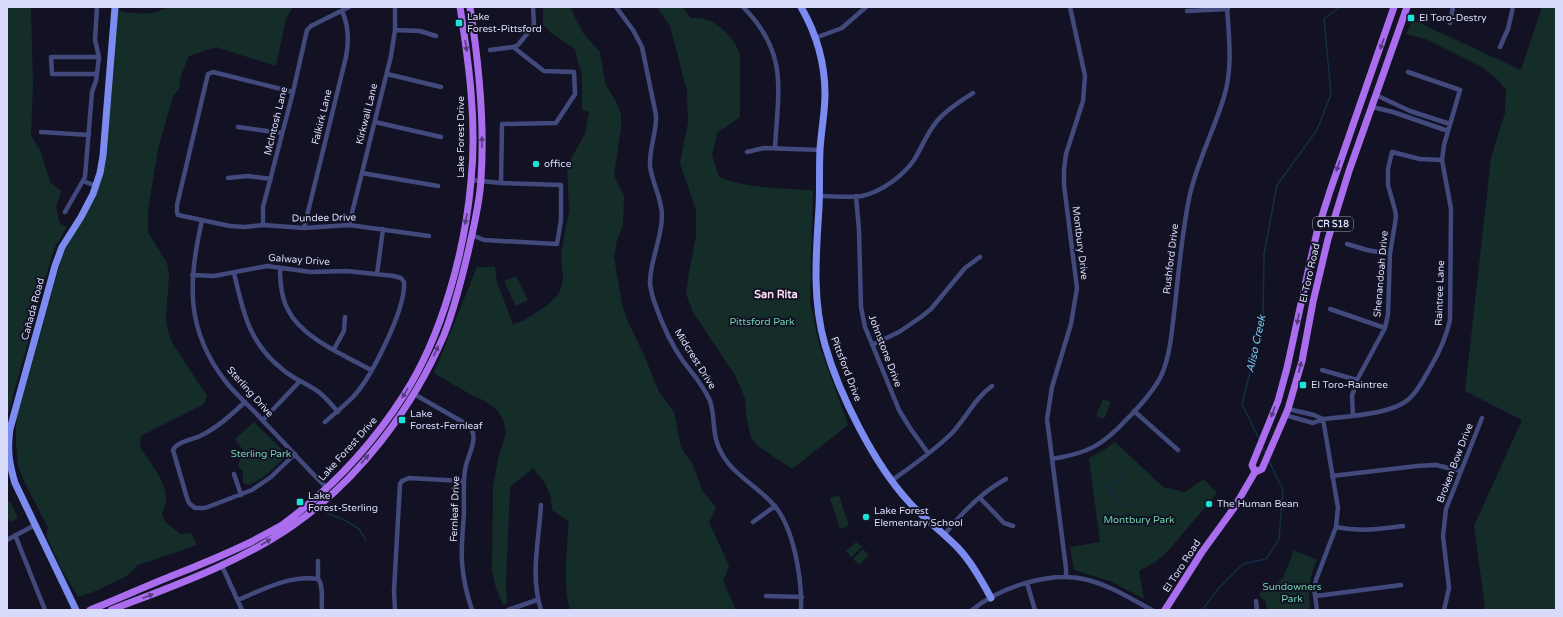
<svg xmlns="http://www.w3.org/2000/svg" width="1563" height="617" font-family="'Varela Round',sans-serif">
  <rect width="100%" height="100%" fill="#121224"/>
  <path fill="#152d29" d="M 7,7 L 31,7 L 33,85 L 31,136 L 40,150 L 50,182 L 61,191 L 56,207 L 60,224 L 67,227 L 55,247 L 47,273 L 7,418 Z
    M 170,7 L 293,7 L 286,19 L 276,66 L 216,47 L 189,56 L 181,75 L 179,89 L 173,96 L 158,149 L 148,210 L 148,232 L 167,263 L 169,275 L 166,319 L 168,332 L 173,344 L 207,396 L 204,404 L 141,436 L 140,447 C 149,462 168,482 166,502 C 166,506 163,510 162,514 L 165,522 L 181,534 L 191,533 L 197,545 L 138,565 L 127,576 L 93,592 L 78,597 L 62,570 L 46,535 L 48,528 L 23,479 L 18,466 L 16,445 L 16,429 L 17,417 L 62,257 L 71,238 L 94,200 L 100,184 L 106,162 L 118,11 C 141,14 148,16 170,7 Z
    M 543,7 L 570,7 L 583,33 L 600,52 L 605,83 L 615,100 L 621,114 L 621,128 L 614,175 L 624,196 L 623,225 L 617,240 L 614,257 L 622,304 L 628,322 L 644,355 L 659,392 L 674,412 L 681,447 L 693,465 L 702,490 L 716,508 L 709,522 L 729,566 L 723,581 L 736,610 L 570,610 C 562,581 567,551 569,522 L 552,510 L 551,497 L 545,483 L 533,468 L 510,487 L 506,581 L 507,603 L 503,605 L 495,585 L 492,569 L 493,487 L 498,459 L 506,433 L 504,422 L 498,411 L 485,401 L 473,396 L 434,373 L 477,267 L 495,267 L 497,282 L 513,324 L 523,321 L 537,312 L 550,303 L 559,293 L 563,280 L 561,253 L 569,211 L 567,166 L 585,134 L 589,112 L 582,110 L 582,72 L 579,66 L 575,49 L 551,33 L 543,24 Z
    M 657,7 L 682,7 L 691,18 C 696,18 702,18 707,20 C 722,25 736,41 740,55 L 740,117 L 717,133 L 712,155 L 719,177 C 748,189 782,188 813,190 L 810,301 L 819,344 L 848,425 L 792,469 L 758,446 L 751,438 L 746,415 L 745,398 L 735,375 L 693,312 L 686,294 L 689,272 L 696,236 L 696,210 L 680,163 L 688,123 L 687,91 L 670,26 Z
    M 1542,7 L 1556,7 L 1556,610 L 1483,610 L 1485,607 L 1474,526 L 1522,420 L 1465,391 L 1491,158 L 1505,113 L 1506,90 L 1497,79 L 1482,67 L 1426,39 L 1406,34 L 1413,20 L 1521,70 Z
    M 516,276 L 528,300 L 516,306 L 504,281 Z
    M 1103,399 L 1111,402 L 1104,419 L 1096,416 Z
    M 254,422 L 284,452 L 285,456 C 279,465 258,484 246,485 L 243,482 L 243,471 L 238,466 L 243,450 L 235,439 Z
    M 1115,442 L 1163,487 L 1185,492 L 1204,479 L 1217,493 L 1168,551 L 1154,563 L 1139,571 L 1144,599 L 1110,581 L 1074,570 L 1070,547 L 1100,542 L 1089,458 L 1101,452 Z
    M 839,495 L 849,526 L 840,529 L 830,498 Z
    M 10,501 L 18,518 L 10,522 L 7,515 L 7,503 Z
    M 856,542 L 862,547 L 851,557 L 846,551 Z
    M 863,549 L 869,555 L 859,565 L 853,559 Z
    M 1294,550 L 1317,560 C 1309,576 1308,592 1310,610 L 1267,610 L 1265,599 L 1262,599 L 1259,593 L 1272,586 L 1283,578 Z"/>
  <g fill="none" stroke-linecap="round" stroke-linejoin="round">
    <path stroke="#142e45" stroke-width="1.5" d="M 1259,439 L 1242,404 L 1263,322 L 1264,254 L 1277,185 L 1317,130 L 1331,94 L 1324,19 L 1340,7
      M 1262,446 L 1266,454
      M 1123,472 L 1124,476 L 1109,486 L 1108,489 L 1122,505 L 1128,504
      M 325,512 L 346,521 L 359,529 L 366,540
      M 1202,610 L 1219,588 L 1243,564 L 1266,559 L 1279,539 L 1283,490 L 1269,461"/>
    <path stroke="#424a7d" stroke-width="4.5" d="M 616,7 L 633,30 L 642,47 L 656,115 C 657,132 649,148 650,166 C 652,183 662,198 662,216 C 662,238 649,264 650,284 C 651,291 653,298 655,304 C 662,324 671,344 683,361 C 693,374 704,386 710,401 C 716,419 711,436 722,454 C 733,474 755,485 771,502 C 794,524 802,579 801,610
      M 743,7 C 789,53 778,90 775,148
      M 1187,11 L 1228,9
      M 1450,23 L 1453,7
      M 395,30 L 420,31 L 436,36
      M 815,38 L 842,28 L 866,7
      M 1500,47 L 1508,29 L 1513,7
      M 490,50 L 513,47
      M 97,74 L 52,74 L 51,57 L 99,57
      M 387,74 L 441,87
      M 293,92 L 213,72 L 208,74 L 177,205 L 177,212 L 178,215 L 230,226 L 245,227 L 263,225 L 304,228 L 349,225 L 429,236
      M 1376,95 L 1410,111 L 1450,124
      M 1372,107 L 1393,112 L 1448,131
      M 375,122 L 441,137
      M 238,127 L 282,133
      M 41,132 L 89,135
      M 747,152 L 764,148 L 820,150
      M 362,173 L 438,186
      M 228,178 L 248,176 L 271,179
      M 83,181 L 96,186
      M 501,183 L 502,124 L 556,123 L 575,94 L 574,72 L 544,71 L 513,47 L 518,45 L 534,25 L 533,7
      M 819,196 C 833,196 848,198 862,196 C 881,192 903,176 914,160 C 922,147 927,133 937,121 C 947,109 961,101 973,93
      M 856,196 L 859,230 L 861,307 L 865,327 L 899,410 L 910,428 L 928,453
      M 65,212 L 85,177 L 92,92 L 96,81 L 99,57 L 95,40 L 97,7
      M 202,220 C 188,281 185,330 226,382 C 237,396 252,408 264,422 C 285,443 305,467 327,488
      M 263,225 L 263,207 L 293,92 L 307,30 L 311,26 L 349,7
      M 349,225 L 391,56 L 395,30 L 395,7
      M 304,228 L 346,57 C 349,41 349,26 342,11
      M 472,235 L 484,240 L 557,244 L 561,220 L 561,185 L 501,183 L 472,180
      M 1347,244 L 1367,250 L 1390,254
      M 280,268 C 280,282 281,297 288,310 C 302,338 344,355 371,370
      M 234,273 C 243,312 249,343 282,369 C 292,378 305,383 316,390 C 325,396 331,404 338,412
      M 377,274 L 383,229
      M 192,275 L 214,276 L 267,266 L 311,272 L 347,271 L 394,276 L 401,278 L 404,282 C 406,309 371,378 353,397 C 344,406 334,414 325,422
      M 1330,309 L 1385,328
      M 872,345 L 899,332 L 921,317 L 931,309 L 965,268 L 980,257
      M 334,349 L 344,331 L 345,317
      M 1322,370 L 1357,380
      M 414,394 L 468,425 C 481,437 467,455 465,470 C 463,485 464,499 464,513 C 463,529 461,546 462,562 C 463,578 467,595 472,610
      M 245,402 C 231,415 217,428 200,436 C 192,440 178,441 173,450 L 187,498 L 189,503 L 195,508 L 205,508 L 252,490 L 271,477 L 295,454
      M 1288,409 L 1314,415 L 1323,419
      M 1134,411 L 1178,450
      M 1285,415 L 1313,423 L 1323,419 C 1346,416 1391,415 1409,399 C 1418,391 1424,379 1430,368 C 1439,353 1446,338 1450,320 L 1451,209 L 1442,160 L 1444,145 L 1460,90 L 1408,72
      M 1353,415 L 1352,396 L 1357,380 L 1385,328 L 1388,314 L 1390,254 L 1396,217 L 1395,210 L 1388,185 L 1388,169 L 1392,152 L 1420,159 L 1442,160
      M 263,420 L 300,381
      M 1052,459 C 1088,453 1102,446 1127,419 C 1140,406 1154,391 1162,374 C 1171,352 1172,328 1175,305 C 1179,268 1182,231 1190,194 C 1198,160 1214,130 1224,97 C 1233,68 1229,37 1227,7
      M 234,474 L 241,495
      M 1332,476 L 1417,466 L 1436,465 L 1461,471
      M 891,481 C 912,466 934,451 952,433 C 966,418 975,398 992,386
      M 980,498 L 1004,523 L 1013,526
      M 753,522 L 775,506
      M 1336,527 C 1359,532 1380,529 1403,526
      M 15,535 L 45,610
      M 944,535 C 960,515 983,491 1006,479
      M 7,540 L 35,525
      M 318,561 L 318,579 C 324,586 321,601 322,610
      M 222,566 L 242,610
      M 1066,577 L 1066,568 L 1047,419 L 1052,387 L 1071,324 L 1077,288 L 1064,185 L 1064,170 L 1066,154 L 1083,101 L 1085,76 L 1070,7
      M 1027,583 L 1035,610
      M 766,596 L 802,597
      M 1316,596 L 1401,585
      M 238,600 C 264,589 289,575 318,579
      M 1256,601 L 1257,610
      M 395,610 L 394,591 L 400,484 L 402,481 L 409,478 L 463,481
      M 508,610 L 537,600
      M 541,610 C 530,575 539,541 541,505
      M 972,610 C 1001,587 1051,570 1088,580 C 1111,586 1131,599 1152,610
      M 1317,610 L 1314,588 L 1316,580 L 1336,527 L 1337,517 L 1338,508 L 1323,419
      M 1444,610 L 1449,588 L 1443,536 L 1446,509 L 1482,418"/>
    <path stroke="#7c8bef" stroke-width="7" d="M 801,7 C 816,33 825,64 825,94 C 825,113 821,131 820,150 C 819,169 820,189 819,208 C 816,254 812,300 825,345 C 839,394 874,464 909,502 C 924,519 943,532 959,549 C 972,563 982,581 991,598
      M 76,610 L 15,483 C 9,463 7,450 10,429 L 55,266 L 62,247 L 81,217 L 93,194 L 100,173 L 103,156 L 115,7"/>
    <path stroke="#a96ded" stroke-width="7" d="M 1255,472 L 1252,465 L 1278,401 L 1287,368 L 1309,267 L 1317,232 L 1330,191 L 1394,7
      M 90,610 C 118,599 146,586 174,575 C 200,565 226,554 251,542 C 261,536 272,531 282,525 C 330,490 372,445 404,395 C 442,336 465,251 471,181 C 477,123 469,64 460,7
      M 111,610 C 173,586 237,564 292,526 C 359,480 413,408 444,335 C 455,307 462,278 469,248 C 474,225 480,202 481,179 C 485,121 479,64 470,7
      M 1165,610 L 1202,552 L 1234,508 L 1255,472 L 1262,469 L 1288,409 L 1302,361 L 1313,302 L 1328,239 L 1349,171 L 1407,7"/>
  </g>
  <defs><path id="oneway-solid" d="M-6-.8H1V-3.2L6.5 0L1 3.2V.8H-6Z"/></defs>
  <g fill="#563b7e">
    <use href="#oneway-solid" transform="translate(1382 44) rotate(110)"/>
    <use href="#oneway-solid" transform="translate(466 46) rotate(81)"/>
    <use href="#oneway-solid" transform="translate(482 142) rotate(-90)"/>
    <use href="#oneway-solid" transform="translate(1338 166) rotate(109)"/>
    <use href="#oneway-solid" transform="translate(466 219) rotate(101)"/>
    <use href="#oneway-solid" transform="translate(1298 319) rotate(100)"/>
    <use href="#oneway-solid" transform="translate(436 351) rotate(-65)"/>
    <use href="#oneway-solid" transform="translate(1300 367) rotate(-75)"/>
    <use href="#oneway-solid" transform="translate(405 393) rotate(121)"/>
    <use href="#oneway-solid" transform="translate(1273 412) rotate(110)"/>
    <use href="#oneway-solid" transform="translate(365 459) rotate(-49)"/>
    <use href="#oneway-solid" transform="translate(266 542) rotate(-31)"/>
    <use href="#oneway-solid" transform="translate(148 596) rotate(-21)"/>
  </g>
  <g fill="#1ce3d7" stroke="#121224" stroke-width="1.5">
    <rect x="1407" y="14" width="8" height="8" rx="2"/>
    <rect x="455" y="19" width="8" height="8" rx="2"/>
    <circle cx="536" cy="164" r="4"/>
    <rect x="1299" y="381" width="8" height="8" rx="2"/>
    <rect x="398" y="416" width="8" height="8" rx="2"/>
    <rect x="296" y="498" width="8" height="8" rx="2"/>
    <circle cx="1209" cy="504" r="4"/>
    <circle cx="866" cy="517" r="4"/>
  </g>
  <g text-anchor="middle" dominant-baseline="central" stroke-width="4" stroke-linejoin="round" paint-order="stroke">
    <rect fill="#121224" stroke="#9d9fba" stroke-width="1" x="1313" y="217" width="40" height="14" rx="3"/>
    <g font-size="9" font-weight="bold" fill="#d9dbfa">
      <text x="1333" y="224">CR S18</text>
    </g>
    <g font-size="10" fill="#d9dbfa" stroke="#121224" text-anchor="start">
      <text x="467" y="17">Lake<tspan x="467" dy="12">Forest-Pittsford</tspan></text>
      <text x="1419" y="18">El Toro-Destry</text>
      <text x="544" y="164">office</text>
      <text x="1311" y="385">El Toro-Raintree</text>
      <text x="410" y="414">Lake<tspan x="410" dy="12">Forest-Fernleaf</tspan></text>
      <text x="308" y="496">Lake<tspan x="308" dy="12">Forest-Sterling</tspan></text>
      <text x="1217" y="504">The Human Bean</text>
      <text x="874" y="511">Lake Forest<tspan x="874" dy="12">Elementary School</tspan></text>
    </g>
    <g font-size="10" fill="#d9dbfa" stroke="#121224">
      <text transform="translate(367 114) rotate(-76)">Kirkwall Lane</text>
      <text transform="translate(322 117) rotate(-76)">Falkirk Lane</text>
      <text transform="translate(276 121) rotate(-76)">McIntosh Lane</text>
      <text transform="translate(461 137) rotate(-90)">Lake Forest Drive</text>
      <text transform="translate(324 218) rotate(-1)">Dundee Drive</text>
      <text transform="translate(1080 243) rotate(83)">Montbury Drive</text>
      <text transform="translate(1171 259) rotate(-83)">Rushford Drive</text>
      <text transform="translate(299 260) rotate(4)">Galway Drive</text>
      <text transform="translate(1310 273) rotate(-77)">El Toro Road</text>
      <text transform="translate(1381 274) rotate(-85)">Shenandoah Drive</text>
      <text transform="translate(1440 293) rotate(-88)">Raintree Lane</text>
      <text transform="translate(33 309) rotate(-75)">Cañada Road</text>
      <text transform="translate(885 351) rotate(69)">Johnstone Drive</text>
      <text transform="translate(695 359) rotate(58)">Midcrest Drive</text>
      <text transform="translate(846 369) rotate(69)">Pittsford Drive</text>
      <text transform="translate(250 392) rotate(48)">Sterling Drive</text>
      <text transform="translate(348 449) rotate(-48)">Lake Forest Drive</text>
      <text transform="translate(1455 463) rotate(-69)">Broken Bow Drive</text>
      <text transform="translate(455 509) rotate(-88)">Fernleaf Drive</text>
      <text transform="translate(1182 566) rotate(-57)">El Toro Road</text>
    </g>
    <g font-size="10" fill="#6dd2a9" stroke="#121224">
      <text x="762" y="322">Pittsford Park</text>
      <text x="261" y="454">Sterling Park</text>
      <text x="1139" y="520">Montbury Park</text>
      <text x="1292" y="587">Sundowners<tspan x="1292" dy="12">Park</tspan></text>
    </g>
    <g font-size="11" font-weight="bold" fill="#fbdbf4" stroke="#121224">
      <text x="776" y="294">San Rita</text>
    </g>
    <g font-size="11" font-style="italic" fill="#74c9ee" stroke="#121224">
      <text transform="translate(1256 344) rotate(-78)">Aliso Creek</text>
    </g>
  </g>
  <rect width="1563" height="617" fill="none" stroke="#d9dbfa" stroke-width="16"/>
</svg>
